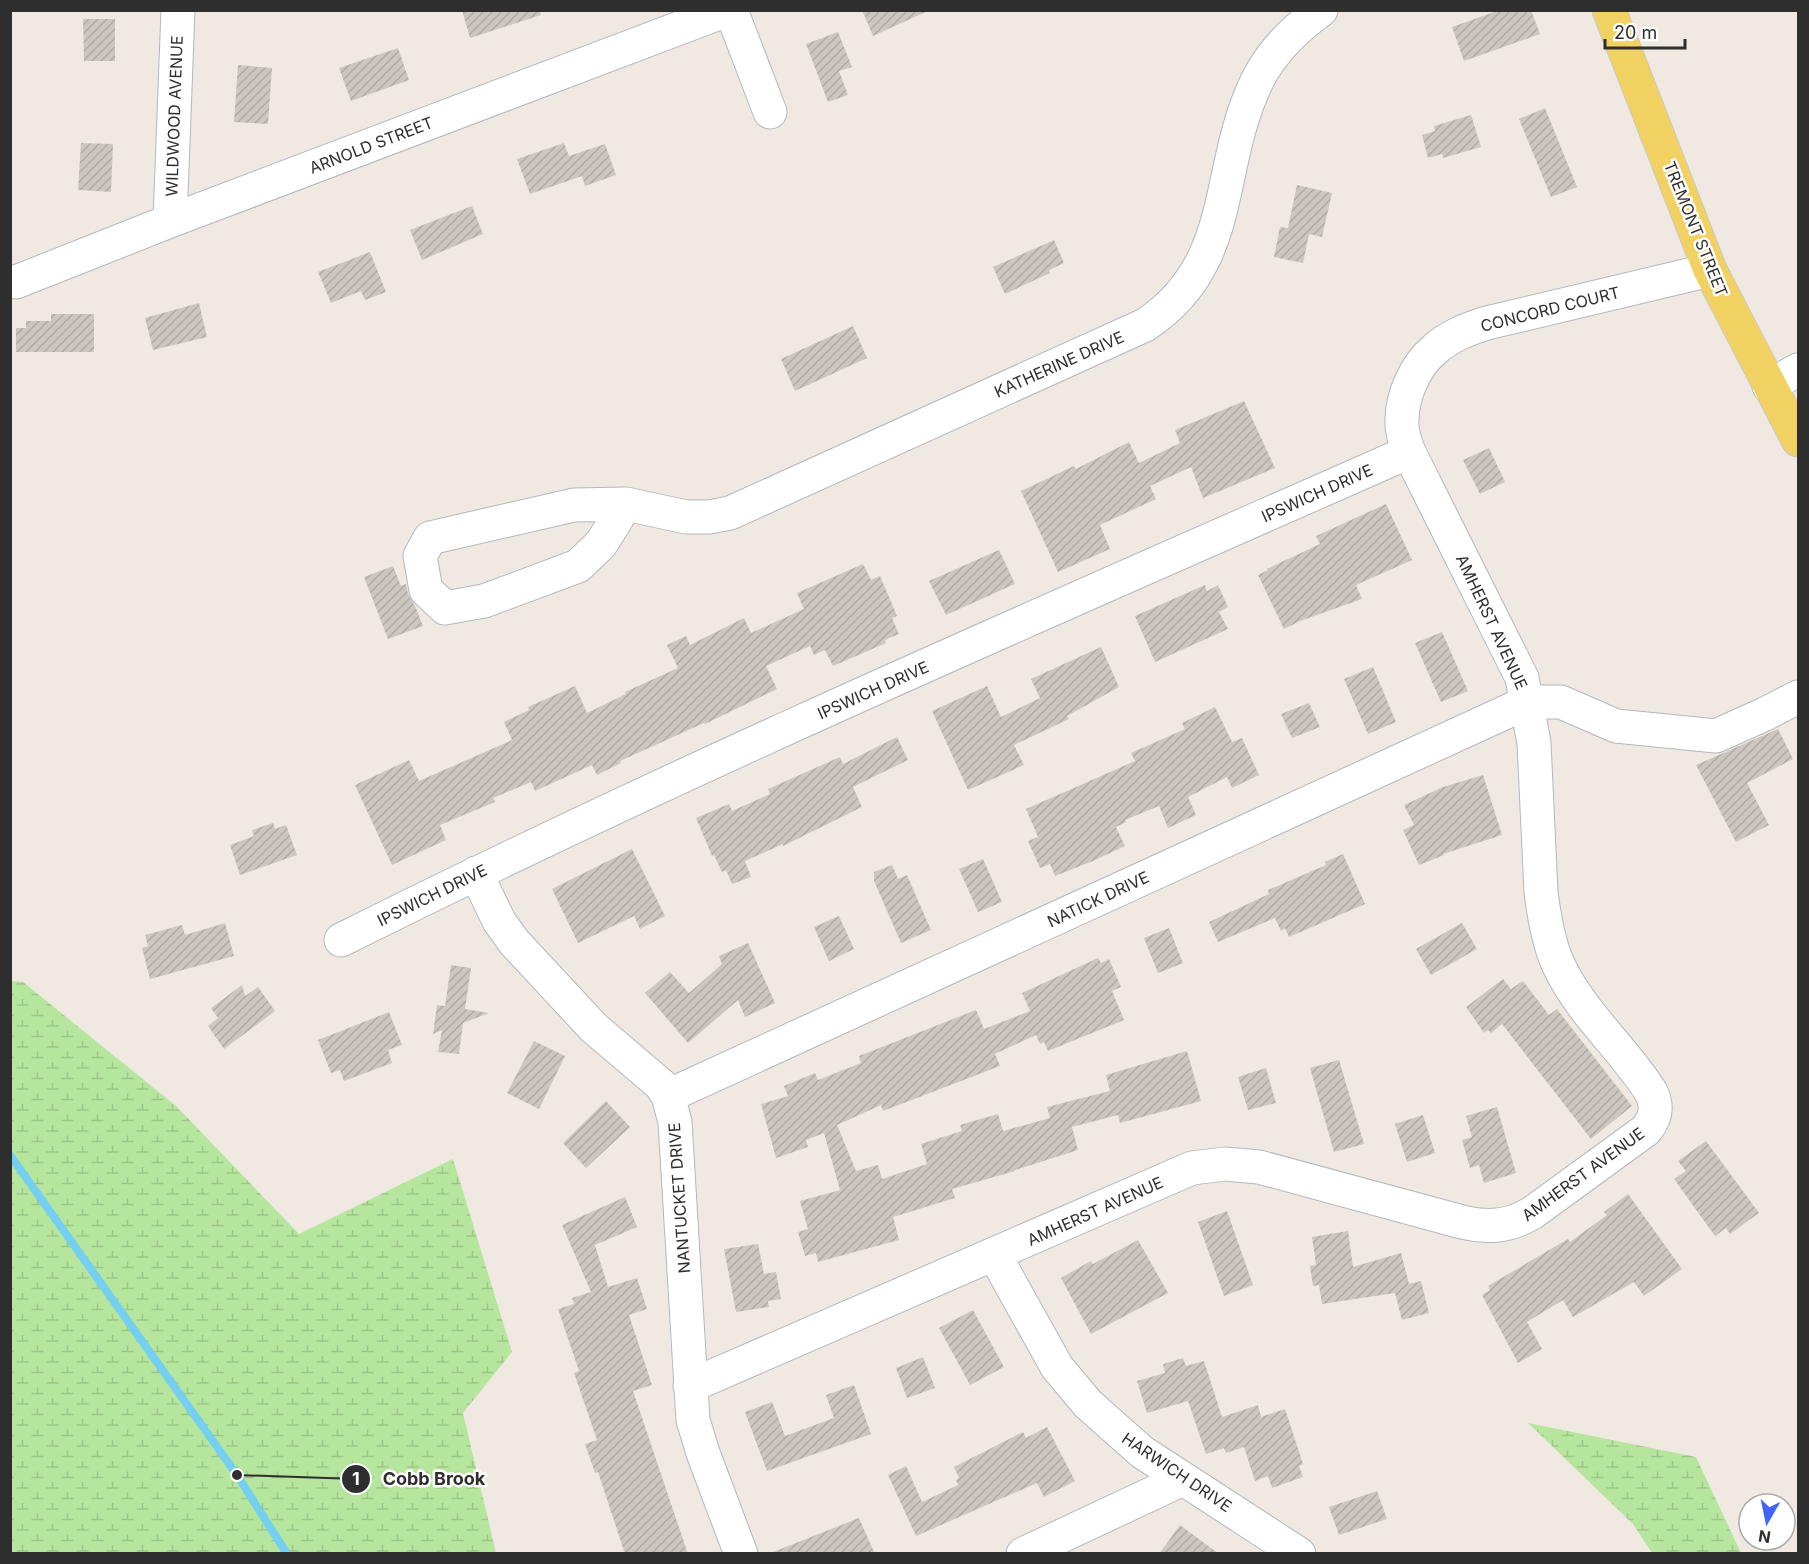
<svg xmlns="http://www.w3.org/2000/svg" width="1809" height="1564" font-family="Inter,sans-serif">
  <defs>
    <pattern id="wetland-marsh" width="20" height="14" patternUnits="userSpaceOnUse" patternTransform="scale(1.5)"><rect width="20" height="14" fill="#b6e59e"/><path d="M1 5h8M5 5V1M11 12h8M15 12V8" fill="none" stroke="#9dc588"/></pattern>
    <pattern id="building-hatch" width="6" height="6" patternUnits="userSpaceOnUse" patternTransform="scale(1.5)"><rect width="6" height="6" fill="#cbc7bf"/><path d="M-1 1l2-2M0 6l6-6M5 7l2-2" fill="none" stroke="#afaba4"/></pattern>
  </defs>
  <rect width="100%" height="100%" fill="#efe9e1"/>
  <path fill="url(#wetland-marsh)" d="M 11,981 L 23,982 L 176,1106 L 299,1234 L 453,1159 L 512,1352 L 463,1413 L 496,1553 L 11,1553 Z
    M 1528,1423 L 1696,1457 L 1741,1553 L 1652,1553 L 1633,1524 Z"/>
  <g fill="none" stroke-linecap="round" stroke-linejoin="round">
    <path stroke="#75cff0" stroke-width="8" d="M 10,1155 L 237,1475 L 287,1554"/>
  </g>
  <path fill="url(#building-hatch)" d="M 462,10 L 540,10 L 541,15 L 470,38 Z
    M 862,10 L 930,10 L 873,36 Z
    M 1500,10 L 1531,10 L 1540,34 L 1464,61 L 1452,27 Z
    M 83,19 L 115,19 L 115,61 L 84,61 Z
    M 838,32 L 852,67 L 839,71 L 848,95 L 828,102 L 806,44 Z
    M 398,48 L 409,80 L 351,101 L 339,68 Z
    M 238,65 L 272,68 L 268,124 L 234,122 Z
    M 1545,108 L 1577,187 L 1551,197 L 1519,119 Z
    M 1471,115 L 1481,147 L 1443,158 L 1442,154 L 1428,158 L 1422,135 L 1435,131 L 1434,126 Z
    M 81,143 L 113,144 L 111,192 L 78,190 Z
    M 564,143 L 569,156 L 605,144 L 616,175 L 585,186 L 582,176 L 530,194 L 517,159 Z
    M 1297,185 L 1332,193 L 1322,237 L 1309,234 L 1303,263 L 1274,257 L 1280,227 L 1288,228 Z
    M 472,206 L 483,234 L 422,260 L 410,230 Z
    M 1054,240 L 1064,263 L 1049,270 L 1050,273 L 1005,294 L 993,267 Z
    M 370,252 L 386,292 L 365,300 L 361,291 L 331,303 L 318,272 Z
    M 199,303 L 207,337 L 153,350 L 145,318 Z
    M 51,314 L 94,314 L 94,352 L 16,352 L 16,328 L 26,328 L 26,321 L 51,321 Z
    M 853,326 L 867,358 L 795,391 L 781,359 Z
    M 1244,401 L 1275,468 L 1203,498 L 1191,467 L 1150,486 L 1156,499 L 1100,525 L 1110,549 L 1058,572 L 1021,491 L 1074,466 L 1076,469 L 1129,442 L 1139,463 L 1180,443 L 1175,430 Z
    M 1489,448 L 1505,482 L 1480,494 L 1463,460 Z
    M 1386,504 L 1412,560 L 1356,585 L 1362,599 L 1300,621 L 1284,629 L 1258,575 L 1268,570 L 1267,569 L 1320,544 L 1316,536 Z
    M 999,550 L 1015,584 L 946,615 L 929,581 Z
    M 863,564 L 871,580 L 880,576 L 897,616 L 892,618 L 899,634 L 885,640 L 886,643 L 833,666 L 825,650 L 814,655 L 810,646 L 766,666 L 777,689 L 705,724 L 704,723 L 620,761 L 621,763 L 597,775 L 592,765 L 535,791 L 531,782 L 493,798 L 495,802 L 440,825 L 446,840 L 392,865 L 355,785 L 409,760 L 419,781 L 512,740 L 504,722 L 529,710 L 528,707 L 575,686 L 587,713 L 626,694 L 625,692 L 678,668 L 667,645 L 686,636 L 690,645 L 744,618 L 751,633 L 804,609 L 797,593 Z
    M 393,566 L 401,586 L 406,584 L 408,594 L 415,606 L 423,626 L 388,639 L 364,577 Z
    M 1205,585 L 1207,591 L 1218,585 L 1228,607 L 1219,612 L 1228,629 L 1155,662 L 1135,616 Z
    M 1442,632 L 1468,691 L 1441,702 L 1415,643 Z
    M 1101,647 L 1119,687 L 1067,716 L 1069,719 L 1014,745 L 1024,765 L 968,790 L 932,711 L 987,686 L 1001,717 L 1040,698 L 1031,679 Z
    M 1373,667 L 1396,722 L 1368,734 L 1344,679 Z
    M 1309,703 L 1320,727 L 1292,738 L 1281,714 Z
    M 1215,707 L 1232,742 L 1242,738 L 1259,775 L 1232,788 L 1227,777 L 1188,797 L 1196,815 L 1168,828 L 1159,806 L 1125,820 L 1126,822 L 1116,827 L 1125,846 L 1093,861 L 1055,876 L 1050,864 L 1040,868 L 1028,841 L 1038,837 L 1026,809 L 1135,761 L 1131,753 L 1185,729 L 1182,723 Z
    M 1778,729 L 1793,759 L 1747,783 L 1769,825 L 1736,842 L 1696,765 Z
    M 897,737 L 908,760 L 853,787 L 862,807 L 783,846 L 783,844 L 745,861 L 751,877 L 732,884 L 726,870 L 722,872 L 714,855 L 712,856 L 696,818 L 729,804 L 732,811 L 770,794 L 768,789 L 840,757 L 843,764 Z
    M 1483,775 L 1502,835 L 1443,854 L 1444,855 L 1419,865 L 1403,830 L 1414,825 L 1404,805 L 1443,787 Z
    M 273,823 L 275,829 L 286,825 L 297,855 L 240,875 L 230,845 L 254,836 L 252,830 Z
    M 632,849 L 665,916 L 640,929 L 634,916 L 578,943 L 552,889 Z
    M 1343,854 L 1365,904 L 1289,937 L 1285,928 L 1281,931 L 1275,918 L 1218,942 L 1209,922 L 1269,894 L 1268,890 L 1326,865 L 1325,862 Z
    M 983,859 L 1002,902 L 978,912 L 959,869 Z
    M 892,865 L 898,879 L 907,875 L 931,930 L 901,943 L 874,881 L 874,872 Z
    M 839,916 L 854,949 L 829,961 L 814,927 Z
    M 225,923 L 234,956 L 150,979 L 142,948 L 148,946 L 145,935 L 182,925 L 185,935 Z
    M 1462,923 L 1477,949 L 1431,975 L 1416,949 Z
    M 1169,928 L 1183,963 L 1158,973 L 1144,938 Z
    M 748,943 L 775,1003 L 745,1017 L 738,1000 L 688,1043 L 645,993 L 670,972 L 689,993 L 722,964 L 719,956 Z
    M 1098,958 L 1101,963 L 1109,959 L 1121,987 L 1112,991 L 1124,1020 L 1048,1051 L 1044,1042 L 1040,1044 L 1036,1035 L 995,1054 L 1000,1066 L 883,1111 L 881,1105 L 837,1125 L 856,1171 L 878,1165 L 882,1179 L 927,1164 L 921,1144 L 962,1131 L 960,1125 L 998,1114 L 1003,1131 L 1050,1118 L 1047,1107 L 1110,1091 L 1106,1075 L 1187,1051 L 1201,1101 L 1120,1123 L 1118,1115 L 1072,1127 L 1078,1150 L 1015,1170 L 1015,1171 L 952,1189 L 955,1198 L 893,1217 L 899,1240 L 818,1262 L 816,1253 L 805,1256 L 798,1232 L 808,1229 L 800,1201 L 840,1190 L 824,1133 L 806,1140 L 808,1147 L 776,1158 L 761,1104 L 788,1096 L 784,1086 L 815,1073 L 818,1080 L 861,1063 L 859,1056 L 976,1010 L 984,1029 L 1030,1011 L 1022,993 Z
    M 451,965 L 471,968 L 465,1009 L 489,1013 L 463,1023 L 459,1054 L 438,1052 L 442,1030 L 433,1034 L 437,1005 L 445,1006 Z
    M 1503,979 L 1511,989 L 1523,981 L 1549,1015 L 1557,1009 L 1632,1106 L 1591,1139 L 1502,1024 L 1491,1033 L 1488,1030 L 1484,1033 L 1466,1007 Z
    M 242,985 L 245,996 L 258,987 L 275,1011 L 224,1049 L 208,1026 L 218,1018 L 211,1008 Z
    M 389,1012 L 402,1045 L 388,1050 L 392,1063 L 344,1081 L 340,1070 L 331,1073 L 318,1040 Z
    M 534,1041 L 565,1056 L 539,1109 L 507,1093 Z
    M 1339,1060 L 1364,1144 L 1334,1152 L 1310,1068 Z
    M 1266,1068 L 1276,1103 L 1248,1110 L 1238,1077 Z
    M 606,1101 L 630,1127 L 586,1168 L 563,1143 Z
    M 1497,1107 L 1516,1173 L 1484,1183 L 1479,1165 L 1470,1168 L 1462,1140 L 1472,1137 L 1466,1116 Z
    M 1423,1115 L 1435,1153 L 1407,1162 L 1395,1124 Z
    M 1706,1141 L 1759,1213 L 1730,1234 L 1726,1228 L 1715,1236 L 1674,1179 L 1686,1171 L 1678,1161 Z
    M 1628,1194 L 1682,1269 L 1644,1296 L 1634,1282 L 1573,1317 L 1563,1300 L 1527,1322 L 1542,1349 L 1518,1363 L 1482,1295 L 1490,1290 L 1488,1286 L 1568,1239 L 1570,1242 L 1607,1215 L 1604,1212 Z
    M 625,1197 L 637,1227 L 595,1245 L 608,1287 L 637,1278 L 647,1309 L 629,1315 L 652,1385 L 633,1391 L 688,1554 L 625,1554 L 598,1472 L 595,1473 L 585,1444 L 597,1440 L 574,1373 L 579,1371 L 558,1309 L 574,1304 L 572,1298 L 591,1292 L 562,1225 Z
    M 1227,1211 L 1253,1285 L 1224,1296 L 1198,1222 Z
    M 1348,1231 L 1353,1267 L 1401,1253 L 1409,1284 L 1421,1281 L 1429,1313 L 1402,1320 L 1395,1293 L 1322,1304 L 1319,1285 L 1313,1286 L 1310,1266 L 1316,1265 L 1312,1237 Z
    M 1138,1240 L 1168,1293 L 1091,1334 L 1061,1278 L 1091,1261 L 1093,1264 Z
    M 758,1244 L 764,1274 L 776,1272 L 781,1299 L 768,1301 L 769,1307 L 736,1312 L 724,1249 Z
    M 973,1310 L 1004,1367 L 970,1385 L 939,1328 Z
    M 923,1357 L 935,1388 L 907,1398 L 896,1368 Z
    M 1183,1358 L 1186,1366 L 1204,1361 L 1222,1417 L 1258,1405 L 1261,1417 L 1285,1409 L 1303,1464 L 1299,1466 L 1303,1477 L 1272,1488 L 1268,1476 L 1255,1481 L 1244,1447 L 1226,1453 L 1224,1448 L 1206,1454 L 1188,1401 L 1147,1413 L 1137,1381 L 1165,1373 L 1163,1364 Z
    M 854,1385 L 871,1434 L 767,1471 L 745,1412 L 772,1402 L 785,1436 L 834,1418 L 826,1395 Z
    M 1047,1427 L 1075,1481 L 1044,1497 L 1037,1483 L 916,1536 L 888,1475 L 906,1466 L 922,1502 L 958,1485 L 956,1480 L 959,1478 L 954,1467 L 1023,1432 L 1026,1438 Z
    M 1377,1491 L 1387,1519 L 1339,1535 L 1329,1507 Z
    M 859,1518 L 875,1554 L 773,1554 L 773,1552 Z
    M 1180,1525 L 1219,1554 L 1159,1554 Z"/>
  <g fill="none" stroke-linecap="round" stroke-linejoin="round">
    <defs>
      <path id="minor" d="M 731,10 L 770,112
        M 170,221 L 178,10
        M 16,282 L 170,221 L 727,10
        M 1769,386 L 1798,370
        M 626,504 L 601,544 L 578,566 L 484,601 L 445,608 L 426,590 L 420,556 L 430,538 L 574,505 L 626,504 L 686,517 L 709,517 L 730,513 L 1145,325 C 1238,264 1214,169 1257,81 C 1272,51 1294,30 1321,10
        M 476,873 L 499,921 L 514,942 L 594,1028 L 661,1085 L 668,1096 L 675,1122 L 693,1420 L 703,1453 L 741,1554
        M 341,940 C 691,765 1051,610 1409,452
        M 668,1096 L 1528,702 L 1561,702 L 1616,726 L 1716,736 L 1765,714 L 1798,697
        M 994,1254 L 1057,1367 L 1088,1404 L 1142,1452 L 1299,1554
        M 690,1386 L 1192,1168 L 1225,1164 L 1259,1167 L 1462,1222 C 1488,1228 1508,1227 1532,1213 L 1646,1130 C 1656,1118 1658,1106 1651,1092 C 1623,1048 1580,1012 1558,964 C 1548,942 1544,916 1541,892 L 1534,743 L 1522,678 L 1409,452 C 1405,442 1401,431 1402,420 C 1402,396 1415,366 1434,350 C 1449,336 1468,329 1487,323 L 1710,270
        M 1023,1554 L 1183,1479"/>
      <path id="major" d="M 1609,10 L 1710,270 L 1798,440"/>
    </defs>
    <use href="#minor" stroke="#b4b7c1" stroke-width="35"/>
    <use href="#major" stroke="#c9c9c9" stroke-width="35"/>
    <use href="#minor" stroke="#fff" stroke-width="33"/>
    <use href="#major" stroke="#f2d163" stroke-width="33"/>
  </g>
  <g text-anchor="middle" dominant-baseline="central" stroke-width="5" stroke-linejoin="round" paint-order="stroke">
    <g font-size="16" fill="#2e2e2e" stroke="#fff">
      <text transform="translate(174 116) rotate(-88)">WILDWOOD AVENUE</text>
      <text transform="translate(371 145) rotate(-21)">ARNOLD STREET</text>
      <text transform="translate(1696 229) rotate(68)">TREMONT STREET</text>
      <text transform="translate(1550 309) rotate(-14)">CONCORD COURT</text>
      <text transform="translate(1059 364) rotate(-24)">KATHERINE DRIVE</text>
      <text transform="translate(1317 493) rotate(-24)">IPSWICH DRIVE</text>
      <text transform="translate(1492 622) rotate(65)">AMHERST AVENUE</text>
      <text transform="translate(873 690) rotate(-24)">IPSWICH DRIVE</text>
      <text transform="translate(432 895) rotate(-26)">IPSWICH DRIVE</text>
      <text transform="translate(1098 899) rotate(-25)">NATICK DRIVE</text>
      <text transform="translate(1583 1174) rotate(-36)">AMHERST AVENUE</text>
      <text transform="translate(679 1198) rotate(-94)">NANTUCKET DRIVE</text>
      <text transform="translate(1095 1211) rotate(-24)">AMHERST AVENUE</text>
      <text transform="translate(1177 1472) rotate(34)">HARWICH DRIVE</text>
    </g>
  </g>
  <path fill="none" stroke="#2e2e2e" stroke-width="2" d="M237 1475L356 1479"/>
  <g fill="#2e2e2e" stroke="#fff" stroke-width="2">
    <circle cx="237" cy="1475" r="6"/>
    <circle cx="356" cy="1479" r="15"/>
  </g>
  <g font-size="18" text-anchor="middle" font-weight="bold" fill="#fff">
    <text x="356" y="1485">1</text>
  </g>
  <g font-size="18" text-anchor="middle" font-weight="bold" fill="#2e2e2e" stroke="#fff" stroke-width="5" stroke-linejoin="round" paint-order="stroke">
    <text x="434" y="1485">Cobb Brook</text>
  </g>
  <rect width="1809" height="1564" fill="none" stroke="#2e2e2e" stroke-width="24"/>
  <g transform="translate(1767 1522) rotate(189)"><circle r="28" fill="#ffffff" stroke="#ababab" stroke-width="1.5"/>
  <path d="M0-4.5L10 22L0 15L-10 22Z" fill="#4264fb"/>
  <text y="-9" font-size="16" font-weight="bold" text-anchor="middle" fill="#2e2e2e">N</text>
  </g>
  <path d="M1605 39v9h80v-9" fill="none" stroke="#2e2e2e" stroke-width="3"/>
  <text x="1614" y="39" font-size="18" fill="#2e2e2e" stroke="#ffffff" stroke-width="4.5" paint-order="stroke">20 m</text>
</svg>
